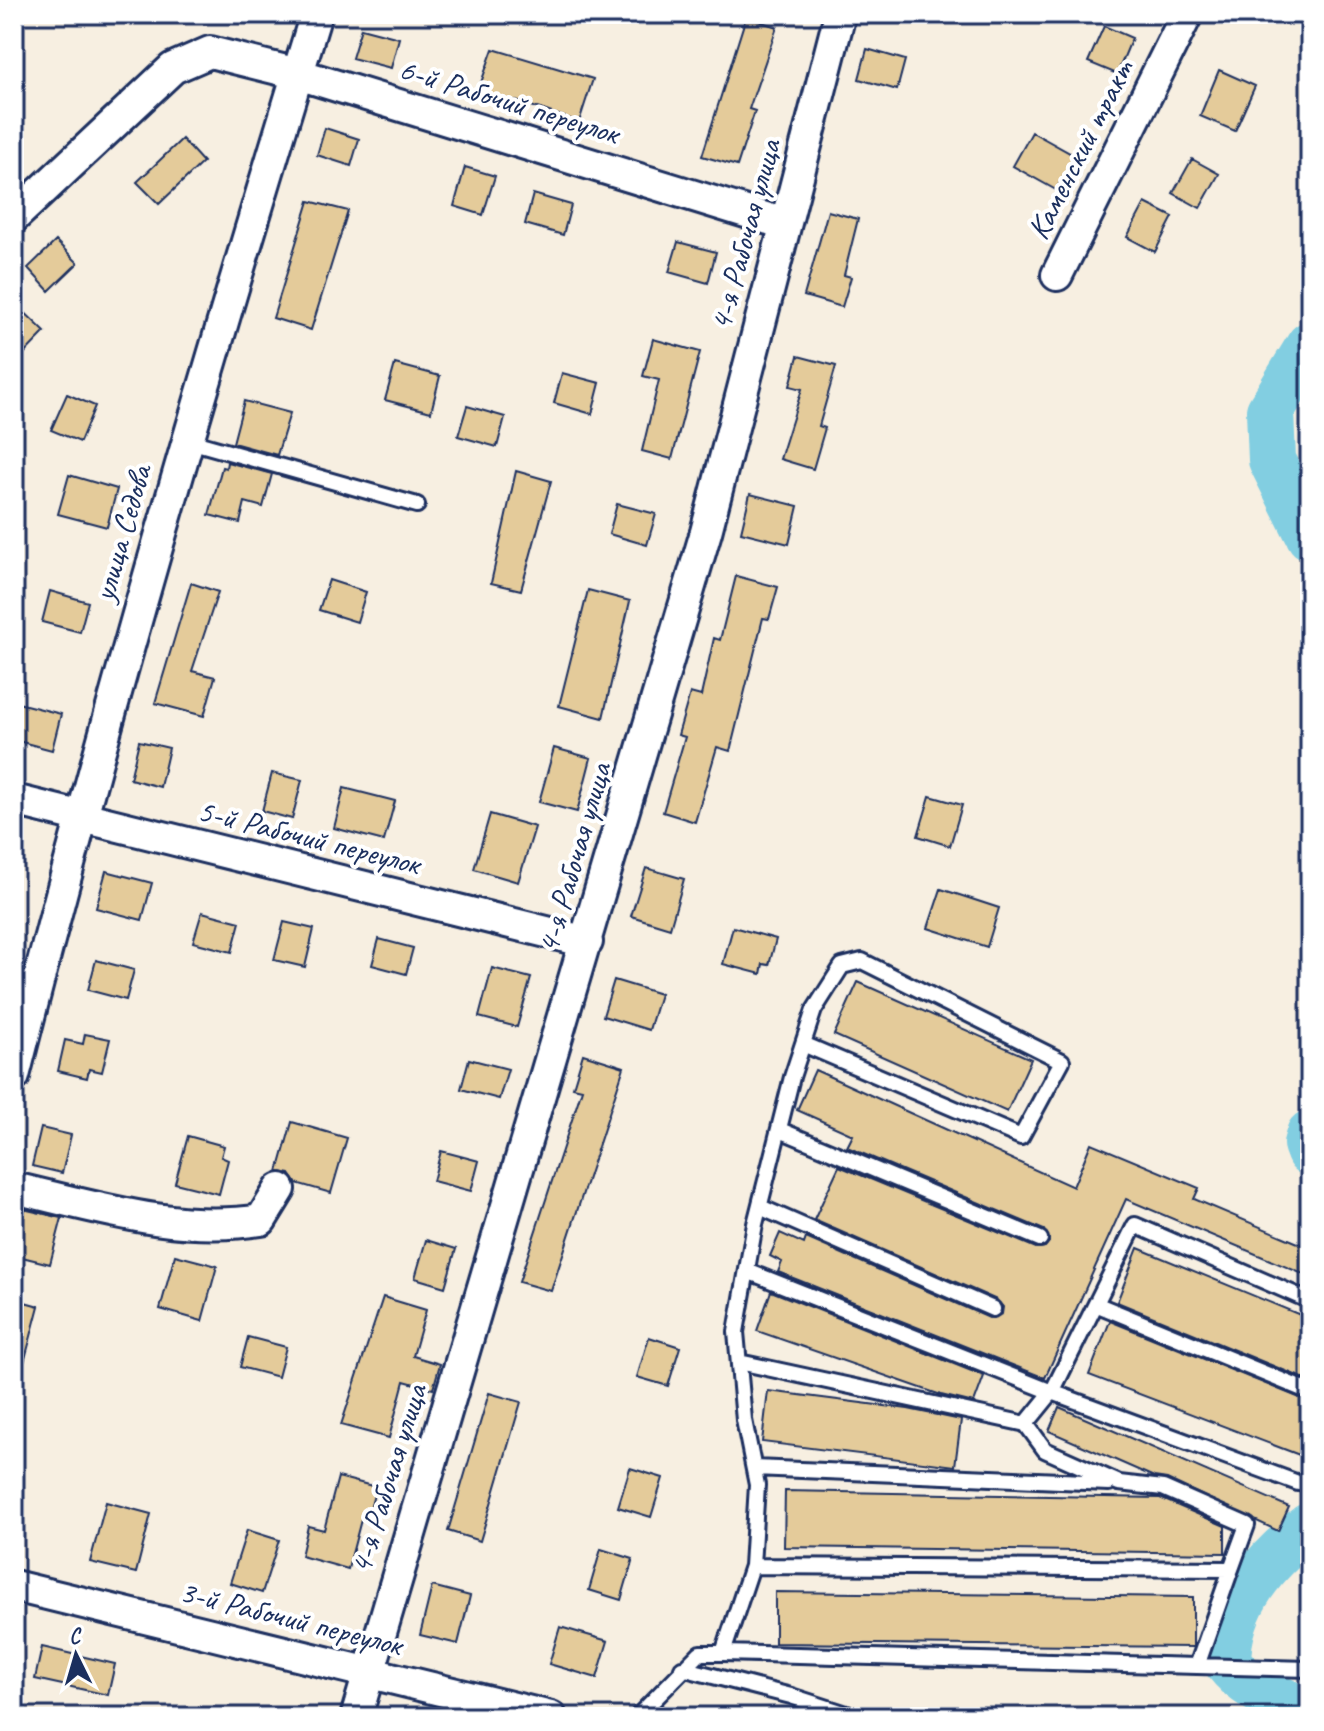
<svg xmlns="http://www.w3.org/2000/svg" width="1324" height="1731" font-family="Caveat,sans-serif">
  <rect width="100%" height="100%" fill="#f7efe1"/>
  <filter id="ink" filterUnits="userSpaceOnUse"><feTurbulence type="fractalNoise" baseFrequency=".0125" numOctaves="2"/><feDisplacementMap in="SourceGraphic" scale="16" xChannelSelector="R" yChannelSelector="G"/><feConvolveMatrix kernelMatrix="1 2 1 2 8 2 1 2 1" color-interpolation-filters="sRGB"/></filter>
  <g filter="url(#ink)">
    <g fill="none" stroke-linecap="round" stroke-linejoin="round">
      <path stroke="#82cee1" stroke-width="48" d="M 1310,345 L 1270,411 L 1272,460 L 1310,536
        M 1310,1134 L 1307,1144 L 1310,1152
        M 1310,1526 C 1264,1562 1228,1602 1227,1662 C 1249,1691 1279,1698 1310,1714"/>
    </g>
    <path fill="#e4cb9a" stroke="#1b2f5e" stroke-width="2" d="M 746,17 L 777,27 L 749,109 L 755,111 L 737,166 L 702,156 Z
      M 1104,26 L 1132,38 L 1117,74 L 1088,62 Z
      M 361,28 L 399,38 L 391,68 L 352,58 Z
      M 493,49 L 593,79 L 579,122 L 513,100 L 512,106 L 477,94 Z
      M 867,49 L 905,60 L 897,90 L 859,79 Z
      M 1219,70 L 1255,86 L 1235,131 L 1200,116 Z
      M 325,128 L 359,139 L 351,166 L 317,155 Z
      M 1032,132 L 1075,156 L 1056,190 L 1013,166 Z
      M 182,139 L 203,162 L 159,204 L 137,182 Z
      M 1192,159 L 1219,174 L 1200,208 L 1173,193 Z
      M 465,167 L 495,176 L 483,215 L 454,206 Z
      M 533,194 L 571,205 L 563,235 L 525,224 Z
      M 309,201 L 348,211 L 311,330 L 273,318 Z
      M 1145,203 L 1173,217 L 1155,252 L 1127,237 Z
      M 828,211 L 858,219 L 844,275 L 851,277 L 842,307 L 804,296 Z
      M 56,241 L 78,263 L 49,291 L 28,268 Z
      M 678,242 L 716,252 L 708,283 L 669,272 Z
      M 14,302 L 45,332 L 14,364 Z
      M 653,339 L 700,352 L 672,459 L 642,451 L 659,380 L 643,376 Z
      M 798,356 L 836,366 L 819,426 L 825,428 L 813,469 L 780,459 L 802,389 L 790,386 Z
      M 395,364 L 440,376 L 431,412 L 385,400 Z
      M 562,373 L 600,383 L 592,414 L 554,403 Z
      M 67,394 L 95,406 L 80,442 L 51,430 Z
      M 244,401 L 290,413 L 277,455 L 233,443 Z
      M 467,406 L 505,417 L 497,447 L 458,436 Z
      M 227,462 L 272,474 L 263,507 L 245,502 L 240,523 L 209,515 L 222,467 L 226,468 Z
      M 516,471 L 551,481 L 521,590 L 491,583 Z
      M 69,475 L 117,489 L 107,527 L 58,514 Z
      M 750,494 L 798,506 L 789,544 L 741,532 Z
      M 617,504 L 656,514 L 647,545 L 609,534 Z
      M 736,576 L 778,587 L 769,619 L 763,618 L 730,751 L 717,747 L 695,822 L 663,812 L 685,737 L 678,735 L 690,693 L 701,696 L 714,638 L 720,640 Z
      M 329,580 L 366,592 L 357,622 L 319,610 Z
      M 191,583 L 218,592 L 192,671 L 215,677 L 204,716 L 155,703 Z
      M 588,590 L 630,601 L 603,718 L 559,706 Z
      M 50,591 L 88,602 L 80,632 L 42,622 Z
      M 14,702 L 61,714 L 52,750 L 14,740 Z
      M 139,741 L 169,748 L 160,787 L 130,779 Z
      M 554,748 L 591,758 L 577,812 L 539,802 Z
      M 272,773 L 302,780 L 292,819 L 262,811 Z
      M 344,788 L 395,801 L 384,841 L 334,828 Z
      M 930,796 L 962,805 L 950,846 L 918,836 Z
      M 490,814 L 535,827 L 518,882 L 474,869 Z
      M 646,868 L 684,879 L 670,928 L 631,916 Z
      M 106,871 L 152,883 L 142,920 L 96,908 Z
      M 941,889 L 999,908 L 987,947 L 928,928 Z
      M 202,912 L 240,922 L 232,952 L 193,942 Z
      M 284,922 L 314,929 L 305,967 L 274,960 Z
      M 733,927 L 776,939 L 769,965 L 763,964 L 761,974 L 723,964 Z
      M 379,939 L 413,948 L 406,974 L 372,965 Z
      M 96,960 L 134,970 L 126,1000 L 88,990 Z
      M 492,968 L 531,978 L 517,1027 L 479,1017 Z
      M 614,980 L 660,994 L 649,1030 L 603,1016 Z
      M 858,982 L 1031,1059 L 1007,1112 L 834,1035 Z
      M 85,1034 L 110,1039 L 102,1072 L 89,1069 L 87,1078 L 58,1071 L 65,1040 L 83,1044 Z
      M 583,1054 L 624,1067 L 551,1291 L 519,1282 L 582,1089 L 573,1087 Z
      M 469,1059 L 508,1069 L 499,1099 L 461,1089 Z
      M 815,1070 L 1073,1187 L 1091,1143 L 1199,1188 L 1194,1199 L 1310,1248 L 1310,1277 L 1126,1199 L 1045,1378 L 778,1272 L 782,1262 L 770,1256 L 780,1233 L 804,1244 L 806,1238 L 989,1318 L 1002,1314 L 1003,1307 L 997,1300 L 814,1220 L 839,1166 L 1036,1248 L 1045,1247 L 1049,1242 L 1044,1230 L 847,1147 L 853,1135 L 797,1110 Z
      M 292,1122 L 347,1138 L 331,1193 L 296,1183 L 290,1174 L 278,1172 Z
      M 41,1128 L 71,1135 L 62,1173 L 32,1166 Z
      M 188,1136 L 224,1146 L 221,1157 L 228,1160 L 219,1194 L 175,1183 Z
      M 441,1151 L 479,1161 L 471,1191 L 433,1181 Z
      M 23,1209 L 62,1218 L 50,1264 L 14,1255 Z
      M 426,1240 L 456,1249 L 445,1287 L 415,1278 Z
      M 1138,1248 L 1310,1319 L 1310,1381 L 1117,1302 Z
      M 175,1255 L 217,1266 L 202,1321 L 160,1309 Z
      M 771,1291 L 984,1376 L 974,1403 L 941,1395 L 757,1331 Z
      M 383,1297 L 426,1310 L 413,1356 L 440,1364 L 433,1389 L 404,1381 L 389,1438 L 341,1425 Z
      M 14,1299 L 39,1306 L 21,1374 L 14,1373 Z
      M 1110,1321 L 1310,1402 L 1310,1459 L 1089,1375 Z
      M 248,1337 L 286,1347 L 278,1377 L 240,1367 Z
      M 649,1337 L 680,1347 L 668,1386 L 637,1377 Z
      M 768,1391 L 908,1409 L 961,1420 L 955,1466 L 762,1442 Z
      M 489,1393 L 521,1402 L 480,1541 L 448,1531 Z
      M 1059,1407 L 1289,1507 L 1278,1531 L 1167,1479 L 1154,1477 L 1049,1431 Z
      M 630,1468 L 663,1478 L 651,1517 L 618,1507 Z
      M 338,1477 L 376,1487 L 368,1517 L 362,1516 L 348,1569 L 301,1556 L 308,1526 L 324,1530 Z
      M 785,1491 L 1160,1498 L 1225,1526 L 1225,1553 L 784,1547 Z
      M 106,1502 L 151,1514 L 136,1573 L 90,1562 Z
      M 247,1530 L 279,1540 L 262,1593 L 230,1583 Z
      M 601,1549 L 633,1559 L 621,1600 L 589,1590 Z
      M 432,1586 L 470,1596 L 458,1644 L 420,1635 Z
      M 775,1592 L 1193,1597 L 1193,1647 L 775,1643 Z
      M 560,1627 L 608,1641 L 597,1678 L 549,1664 Z
      M 42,1647 L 115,1664 L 108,1695 L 35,1679 Z"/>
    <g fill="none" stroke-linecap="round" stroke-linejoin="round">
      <defs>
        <path id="service" d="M 186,440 L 417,505
          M 780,1130 L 1040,1239
          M 760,1207 L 993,1309
          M 747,1271 L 1052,1392 L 1135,1225 L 1310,1301
          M 1098,1305 L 1310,1392
          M 739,1362 L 1026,1424 L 1052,1392 L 1298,1483
          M 754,1468 L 1109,1483
          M 752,1566 L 1231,1569 L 1247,1525 L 1163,1488 L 1119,1483 L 1045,1450 L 1026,1424
          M 723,1653 L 1197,1666 L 1231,1569
          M 1197,1666 L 1310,1669
          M 682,1668 L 791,1696 L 856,1717
          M 637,1717 L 700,1653 L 723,1653 L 752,1566 L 757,1485 L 744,1420 L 736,1332 L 755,1224 L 792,1077 L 814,1010 L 842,966 L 862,961 L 1062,1061 L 1021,1137 L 803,1044"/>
        <path id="minor" d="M 14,217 L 173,68 L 210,52 L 298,74 L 785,224
          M 1057,275 L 1187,14
          M 14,800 L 587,942
          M 14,1076 C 104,719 208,366 316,14
          M 14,1188 C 96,1207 176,1233 261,1220 L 280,1189
          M 14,1586 L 551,1717
          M 356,1717 L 706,532 L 840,14"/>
      </defs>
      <use href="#service" stroke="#1b2f5e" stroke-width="20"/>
      <use href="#minor" stroke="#1b2f5e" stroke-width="36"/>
      <use href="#service" stroke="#fff" stroke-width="14"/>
      <use href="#minor" stroke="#fff" stroke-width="30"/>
    </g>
  </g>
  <g text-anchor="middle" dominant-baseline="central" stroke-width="8" stroke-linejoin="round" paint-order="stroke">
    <g font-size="32" fill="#1b2f5e" stroke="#fff">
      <text transform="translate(509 101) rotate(17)">6-й Рабочий переулок</text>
      <text transform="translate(1080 150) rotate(-63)">Каменский тракт</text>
      <text transform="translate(745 235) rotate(-75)">4-я Рабочая улица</text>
      <text transform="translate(122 533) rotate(-74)">улица Седова</text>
      <text transform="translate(309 837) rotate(14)">5-й Рабочий переулок</text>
      <text transform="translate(574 858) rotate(-74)">4-я Рабочая улица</text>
      <text transform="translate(388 1479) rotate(-73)">4-я Рабочая улица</text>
      <text transform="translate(291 1618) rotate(14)">3-й Рабочий переулок</text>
    </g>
  </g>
  <rect width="1324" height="1731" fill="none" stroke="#fff" stroke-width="48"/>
  <rect x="24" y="24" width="1276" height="1683" fill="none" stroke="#1b2f5e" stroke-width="3" filter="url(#ink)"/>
  <g transform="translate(76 1655) rotate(355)" stroke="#ffffff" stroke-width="6" paint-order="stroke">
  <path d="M0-6L14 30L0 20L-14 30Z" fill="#1b2f5e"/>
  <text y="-12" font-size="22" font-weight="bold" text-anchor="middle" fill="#1b2f5e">С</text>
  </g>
</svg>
